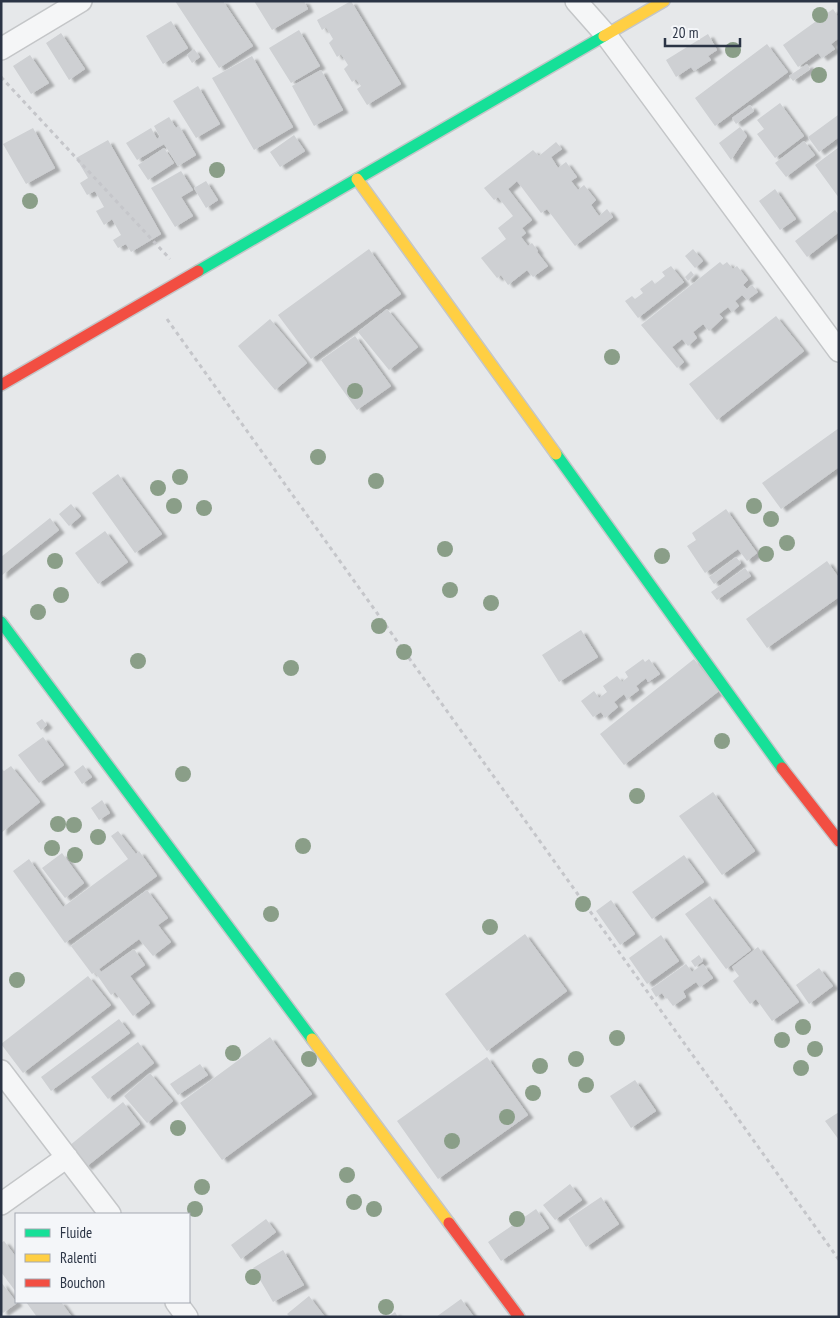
<svg xmlns="http://www.w3.org/2000/svg" width="840" height="1318" font-family="'PT Sans Narrow',sans-serif">
  <defs>
    <filter id="shadow"><feDropShadow dx="5.5" dy="3" stdDeviation="1" flood-color="#0004"/></filter>
  </defs>
  <rect width="100%" height="100%" fill="#e6e8ea"/>
  <path fill="#ced0d3" filter="url(#shadow)" d="M 175,1 L 223,1 L 253,46 L 219,68 Z
    M 254,1 L 304,1 L 308,9 L 272,30 Z
    M 351,1 L 401,84 L 367,105 L 357,89 L 361,86 L 356,79 L 352,82 L 344,69 L 348,65 L 341,54 L 337,57 L 329,43 L 333,39 L 326,27 L 322,30 L 317,20 Z
    M 833,9 L 839,18 L 839,38 L 831,44 L 835,49 L 822,58 L 818,53 L 798,67 L 783,45 Z
    M 171,21 L 188,48 L 163,64 L 146,36 Z
    M 299,30 L 320,66 L 291,83 L 269,48 Z
    M 61,33 L 85,69 L 69,80 L 46,43 Z
    M 708,34 L 717,50 L 708,56 L 711,60 L 694,71 L 691,67 L 676,77 L 666,60 Z
    M 767,44 L 788,72 L 715,126 L 695,98 Z
    M 194,49 L 200,57 L 192,63 L 187,55 Z
    M 30,55 L 49,83 L 31,94 L 13,66 Z
    M 252,56 L 293,127 L 254,150 L 212,78 Z
    M 807,64 L 810,69 L 793,81 L 789,76 Z
    M 321,70 L 343,110 L 314,126 L 292,86 Z
    M 198,86 L 220,124 L 196,138 L 173,101 Z
    M 780,103 L 804,136 L 775,158 L 757,134 L 764,129 L 757,120 Z
    M 750,105 L 754,111 L 736,124 L 732,118 Z
    M 838,115 L 839,117 L 839,137 L 819,152 L 808,137 Z
    M 169,117 L 176,128 L 179,126 L 196,155 L 178,166 L 164,144 L 137,160 L 126,143 L 151,128 L 157,139 L 160,137 L 154,126 Z
    M 740,127 L 747,136 L 731,160 L 719,143 Z
    M 33,128 L 55,168 L 26,184 L 3,144 Z
    M 294,135 L 305,151 L 280,167 L 270,152 Z
    M 108,140 L 161,234 L 131,252 L 126,244 L 118,248 L 113,240 L 121,235 L 112,219 L 104,225 L 96,211 L 104,207 L 95,191 L 87,195 L 80,183 L 88,178 L 76,158 Z
    M 804,141 L 815,155 L 786,177 L 775,163 Z
    M 556,142 L 562,149 L 551,157 L 558,168 L 566,162 L 577,177 L 571,181 L 578,190 L 584,185 L 596,200 L 591,205 L 599,216 L 607,209 L 613,217 L 575,246 L 547,209 L 541,213 L 517,181 L 508,189 L 532,220 L 522,228 L 526,233 L 521,237 L 528,246 L 532,243 L 538,251 L 537,252 L 548,266 L 533,277 L 527,270 L 508,285 L 501,275 L 497,278 L 481,258 L 506,239 L 498,228 L 513,216 L 498,197 L 494,200 L 484,188 L 533,150 L 539,156 Z
    M 839,147 L 839,198 L 815,165 Z
    M 164,148 L 174,163 L 148,180 L 138,165 Z
    M 181,171 L 193,190 L 181,197 L 193,216 L 175,227 L 151,188 Z
    M 206,181 L 218,200 L 206,208 L 194,188 Z
    M 775,189 L 796,219 L 780,230 L 759,201 Z
    M 835,210 L 839,215 L 839,232 L 807,257 L 795,241 Z
    M 369,249 L 401,294 L 311,359 L 278,315 Z
    M 693,249 L 703,261 L 695,268 L 685,256 Z
    M 720,262 L 723,265 L 727,262 L 733,269 L 737,266 L 748,280 L 743,285 L 747,289 L 752,285 L 758,292 L 747,300 L 742,295 L 735,301 L 739,306 L 732,312 L 728,307 L 719,314 L 723,318 L 709,331 L 703,324 L 693,332 L 697,338 L 688,346 L 682,339 L 672,347 L 684,362 L 677,368 L 641,325 Z
    M 671,266 L 684,282 L 638,318 L 625,301 L 632,296 L 635,299 L 643,293 L 640,289 L 652,280 L 655,284 L 665,276 L 662,272 Z
    M 691,271 L 694,275 L 688,281 L 685,277 Z
    M 387,309 L 418,347 L 389,370 L 358,332 Z
    M 776,316 L 804,351 L 717,420 L 689,384 Z
    M 270,319 L 307,363 L 275,390 L 238,346 Z
    M 355,336 L 391,386 L 357,410 L 321,360 Z
    M 839,428 L 839,467 L 781,509 L 762,483 Z
    M 118,474 L 162,534 L 135,553 L 92,493 Z
    M 71,504 L 81,516 L 69,526 L 59,514 Z
    M 726,509 L 757,553 L 747,561 L 738,549 L 705,573 L 687,546 L 696,540 L 692,533 Z
    M 50,518 L 59,530 L 1,576 L 1,557 Z
    M 105,531 L 128,562 L 98,584 L 75,553 Z
    M 736,557 L 741,563 L 714,584 L 709,577 Z
    M 827,561 L 839,578 L 839,597 L 767,648 L 746,619 Z
    M 745,568 L 751,576 L 717,600 L 711,592 Z
    M 581,630 L 598,657 L 559,682 L 542,655 Z
    M 643,659 L 645,662 L 649,659 L 660,674 L 648,682 L 646,678 L 636,686 L 639,690 L 627,699 L 624,694 L 614,702 L 618,707 L 605,718 L 601,712 L 593,717 L 581,701 L 594,691 L 599,698 L 607,692 L 603,686 L 617,676 L 622,682 L 628,677 L 625,672 Z
    M 694,659 L 719,691 L 624,765 L 600,734 Z
    M 42,719 L 47,725 L 41,730 L 36,723 Z
    M 43,737 L 64,765 L 39,783 L 18,755 Z
    M 83,765 L 92,777 L 82,784 L 74,772 Z
    M 11,766 L 40,802 L 1,833 L 1,768 L 4,771 Z
    M 713,792 L 755,851 L 722,875 L 679,816 Z
    M 102,800 L 110,813 L 99,820 L 91,808 Z
    M 118,831 L 136,854 L 139,851 L 157,876 L 65,943 L 13,871 L 29,859 L 63,907 L 128,859 L 111,836 Z
    M 62,853 L 84,883 L 65,898 L 42,868 Z
    M 684,855 L 704,882 L 652,919 L 632,892 Z
    M 147,890 L 168,918 L 158,925 L 171,942 L 153,956 L 139,939 L 99,969 L 101,972 L 134,949 L 145,965 L 130,976 L 150,1003 L 133,1016 L 115,992 L 111,995 L 95,972 L 92,974 L 71,946 Z
    M 710,896 L 751,950 L 726,969 L 685,914 Z
    M 611,900 L 635,934 L 620,945 L 596,911 Z
    M 525,934 L 567,991 L 487,1051 L 445,994 Z
    M 661,935 L 679,961 L 647,984 L 629,958 Z
    M 758,947 L 799,1002 L 772,1021 L 756,999 L 750,1004 L 733,981 L 739,976 L 732,967 Z
    M 699,955 L 703,961 L 695,967 L 691,961 Z
    M 686,964 L 692,972 L 703,964 L 713,978 L 700,987 L 696,982 L 683,991 L 686,997 L 673,1006 L 667,998 L 666,999 L 662,993 L 656,997 L 651,989 Z
    M 819,968 L 833,986 L 809,1004 L 796,985 Z
    M 88,976 L 111,1005 L 23,1073 L 1,1044 Z
    M 119,1019 L 130,1033 L 51,1091 L 41,1077 Z
    M 270,1037 L 312,1094 L 222,1160 L 180,1103 Z
    M 138,1042 L 154,1063 L 108,1099 L 91,1077 Z
    M 487,1057 L 528,1115 L 438,1179 L 397,1121 Z
    M 200,1064 L 208,1075 L 178,1095 L 170,1084 Z
    M 150,1073 L 173,1101 L 147,1123 L 124,1096 Z
    M 635,1080 L 656,1111 L 631,1128 L 610,1096 Z
    M 123,1102 L 140,1124 L 86,1167 L 69,1146 Z
    M 839,1112 L 839,1140 L 825,1121 Z
    M 570,1184 L 582,1200 L 555,1220 L 543,1205 Z
    M 601,1197 L 619,1224 L 586,1247 L 568,1219 Z
    M 536,1209 L 549,1228 L 501,1261 L 488,1242 Z
    M 266,1219 L 276,1232 L 241,1259 L 231,1245 Z
    M 4,1241 L 16,1257 L 16,1292 L 1,1272 L 1,1243 Z
    M 283,1250 L 304,1285 L 273,1302 L 253,1268 Z
    M 1,1282 L 17,1303 L 3,1313 L 1,1311 Z
    M 309,1296 L 325,1317 L 290,1317 L 287,1314 Z
    M 461,1299 L 474,1317 L 436,1317 Z
    M 26,1302 L 61,1302 L 72,1317 L 37,1317 Z
    M 395,1312 L 398,1317 L 388,1317 Z"/>
  <g fill="none" stroke-linecap="round" stroke-linejoin="round">
    <defs>
      <path id="street" d="M 576,1 L 606,35 L 839,351
        M 1,49 L 81,1
        M 1,1071 L 110,1214
        M 1,1204 L 67,1157
        M 176,1302 L 187,1317"/>
      <path id="fast" d="M 198,271 L 604,36
        M 556,454 L 782,768
        M 1,622 L 312,1039"/>
      <path id="slow" d="M 604,36 L 664,1
        M 357,179 L 556,454
        M 312,1039 L 449,1223"/>
      <path id="jam" d="M 1,385 L 198,271
        M 782,768 L 839,841
        M 449,1223 L 519,1317"/>
    </defs>
    <use href="#street" stroke="#c4c6c8" stroke-width="24"/>
    <use href="#fast" stroke="#c4c6c8" stroke-width="14"/>
    <use href="#slow" stroke="#c4c6c8" stroke-width="14"/>
    <use href="#jam" stroke="#c4c6c8" stroke-width="14"/>
    <path stroke="#c5c6ca" stroke-width="3" stroke-dasharray="4 4" stroke-linecap="butt" d="M 1,77 L 170,259
      M 167,319 L 839,1260"/>
    <use href="#street" stroke="#f5f6f7" stroke-width="21"/>
    <use href="#fast" stroke="#16e098" stroke-width="11"/>
    <use href="#slow" stroke="#ffcf43" stroke-width="11"/>
    <use href="#jam" stroke="#f24e42" stroke-width="11"/>
  </g>
  <g fill="#8a9e88">
    <circle cx="820" cy="15" r="8"/>
    <circle cx="733" cy="50" r="8"/>
    <circle cx="819" cy="75" r="8"/>
    <circle cx="217" cy="170" r="8"/>
    <circle cx="30" cy="201" r="8"/>
    <circle cx="612" cy="357" r="8"/>
    <circle cx="355" cy="391" r="8"/>
    <circle cx="318" cy="457" r="8"/>
    <circle cx="180" cy="477" r="8"/>
    <circle cx="376" cy="481" r="8"/>
    <circle cx="158" cy="488" r="8"/>
    <circle cx="174" cy="506" r="8"/>
    <circle cx="754" cy="506" r="8"/>
    <circle cx="204" cy="508" r="8"/>
    <circle cx="771" cy="519" r="8"/>
    <circle cx="787" cy="543" r="8"/>
    <circle cx="445" cy="549" r="8"/>
    <circle cx="766" cy="554" r="8"/>
    <circle cx="662" cy="556" r="8"/>
    <circle cx="55" cy="561" r="8"/>
    <circle cx="450" cy="590" r="8"/>
    <circle cx="61" cy="595" r="8"/>
    <circle cx="491" cy="603" r="8"/>
    <circle cx="38" cy="612" r="8"/>
    <circle cx="379" cy="626" r="8"/>
    <circle cx="404" cy="652" r="8"/>
    <circle cx="138" cy="661" r="8"/>
    <circle cx="291" cy="668" r="8"/>
    <circle cx="722" cy="741" r="8"/>
    <circle cx="183" cy="774" r="8"/>
    <circle cx="637" cy="796" r="8"/>
    <circle cx="58" cy="824" r="8"/>
    <circle cx="74" cy="825" r="8"/>
    <circle cx="98" cy="837" r="8"/>
    <circle cx="303" cy="846" r="8"/>
    <circle cx="52" cy="848" r="8"/>
    <circle cx="75" cy="855" r="8"/>
    <circle cx="583" cy="904" r="8"/>
    <circle cx="271" cy="914" r="8"/>
    <circle cx="490" cy="927" r="8"/>
    <circle cx="17" cy="980" r="8"/>
    <circle cx="803" cy="1027" r="8"/>
    <circle cx="617" cy="1038" r="8"/>
    <circle cx="782" cy="1040" r="8"/>
    <circle cx="815" cy="1049" r="8"/>
    <circle cx="233" cy="1053" r="8"/>
    <circle cx="309" cy="1059" r="8"/>
    <circle cx="576" cy="1059" r="8"/>
    <circle cx="540" cy="1066" r="8"/>
    <circle cx="801" cy="1068" r="8"/>
    <circle cx="586" cy="1085" r="8"/>
    <circle cx="533" cy="1093" r="8"/>
    <circle cx="507" cy="1117" r="8"/>
    <circle cx="178" cy="1128" r="8"/>
    <circle cx="452" cy="1141" r="8"/>
    <circle cx="347" cy="1175" r="8"/>
    <circle cx="202" cy="1187" r="8"/>
    <circle cx="354" cy="1202" r="8"/>
    <circle cx="195" cy="1209" r="8"/>
    <circle cx="374" cy="1209" r="8"/>
    <circle cx="517" cy="1219" r="8"/>
    <circle cx="253" cy="1277" r="8"/>
    <circle cx="386" cy="1307" r="8"/>
  </g>
  <rect width="840" height="1318" fill="none" stroke="#2b3445" stroke-width="5"/>
  <rect x="15" y="1213" width="175" height="90" fill="#f4f6f9" stroke="#a4a8b1"/>
  <rect x="25" y="1229" width="25" height="8" fill="#16e098" stroke="#a4a8b1"/>
  <text x="60" y="1238" font-size="15" fill="#2b3445">Fluide</text>
  <rect x="25" y="1254" width="25" height="8" fill="#ffcf43" stroke="#a4a8b1"/>
  <text x="60" y="1263" font-size="15" fill="#2b3445">Ralenti</text>
  <rect x="25" y="1279" width="25" height="8" fill="#f24e42" stroke="#a4a8b1"/>
  <text x="60" y="1288" font-size="15" fill="#2b3445">Bouchon</text>
  <path d="M665 38v8h75v-8" fill="none" stroke="#2b3445" stroke-width="2.5"/>
  <text x="672" y="38" font-size="15" fill="#2b3445" stroke="#f4f6f9" stroke-width="4" paint-order="stroke">20 m</text>
</svg>
